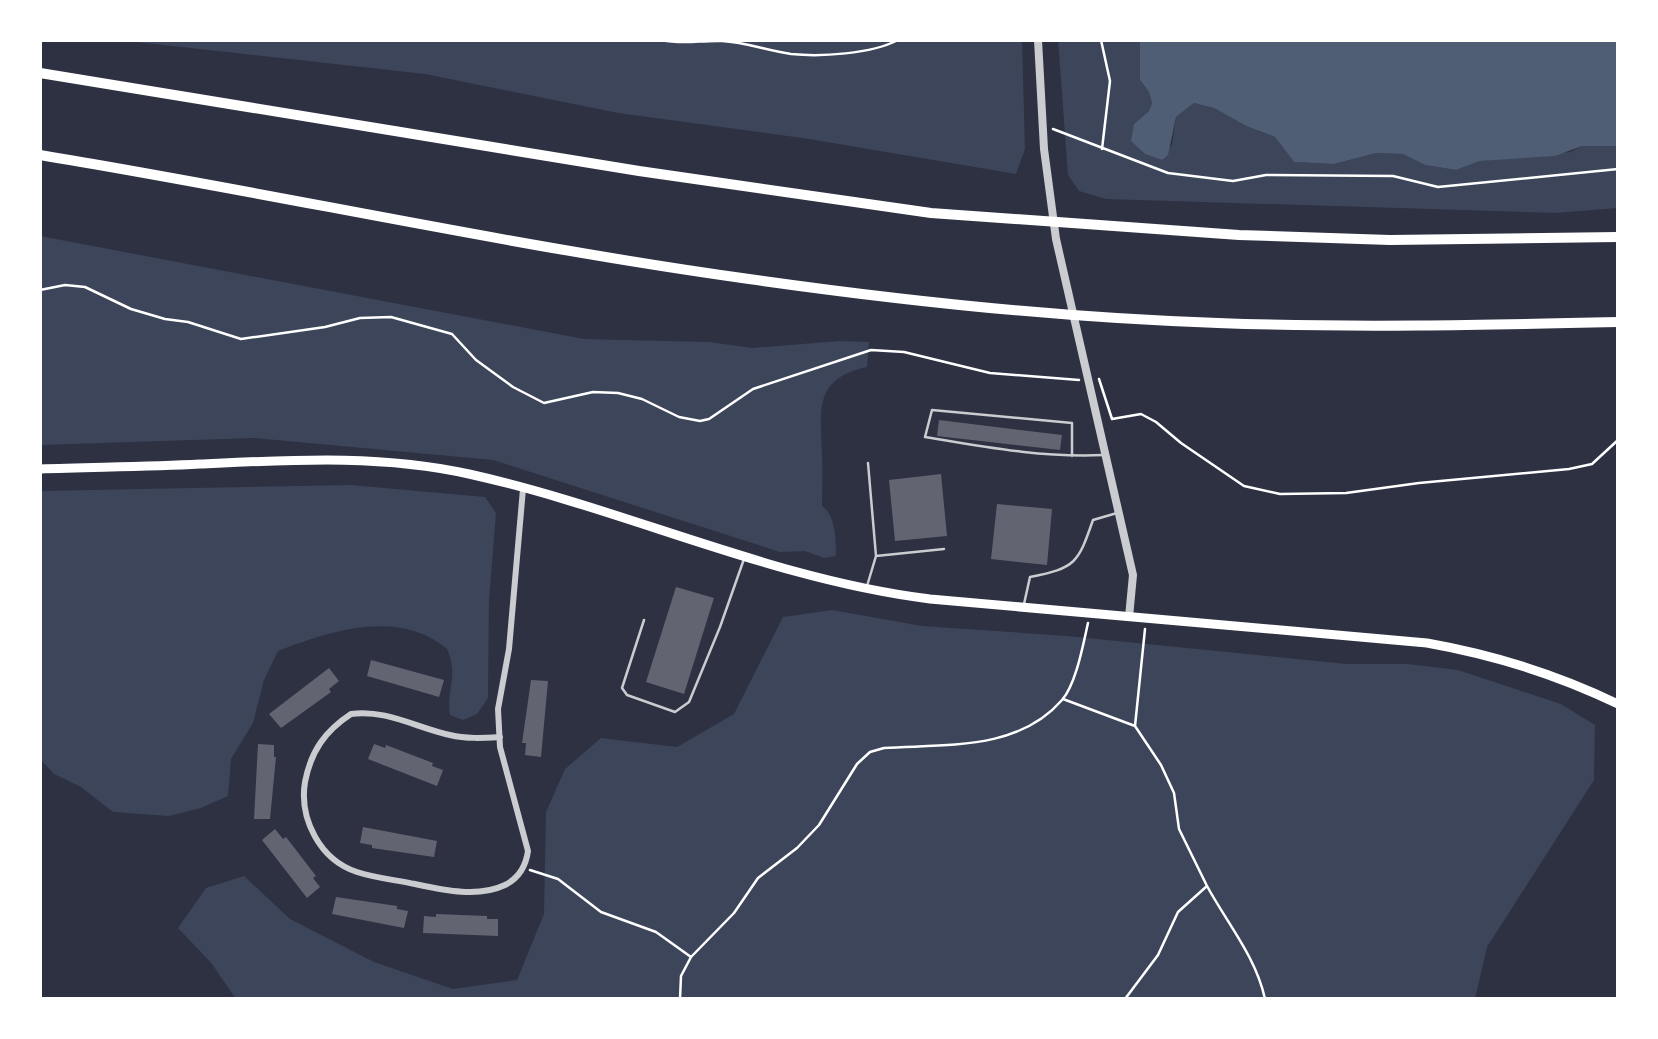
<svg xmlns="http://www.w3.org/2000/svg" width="1658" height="1039" font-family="'Fira Sans',sans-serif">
  <rect width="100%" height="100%" fill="#2d3142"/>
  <path fill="#3c4559" d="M 118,40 L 1022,40 L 1025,149 L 1016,174 L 809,139 L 618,113 L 425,74 Z
    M 1058,40 L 1140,40 L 1140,80 L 1149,92 L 1152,103 L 1149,111 L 1134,124 L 1134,143 L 1145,154 L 1162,160 L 1172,144 L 1176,117 L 1194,103 L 1214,108 L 1246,126 L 1275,137 L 1294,162 L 1334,164 L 1376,153 L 1403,154 L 1425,165 L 1456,170 L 1480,161 L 1570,152 L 1582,146 L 1618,146 L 1618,208 L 1555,213 L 1106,199 L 1079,191 L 1068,175 Z
    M 40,236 L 584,339 L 709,342 L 752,348 L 839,341 L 869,342 L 867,367 C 812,379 821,412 822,456 C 823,473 822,489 822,506 C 836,516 836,539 836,556 L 824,558 L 805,551 L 780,552 L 493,460 L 254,438 L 40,445 Z
    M 351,485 L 485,497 L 496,513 L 489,601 L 488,698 L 477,714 L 463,720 L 450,715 C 446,689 459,676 447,649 C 399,608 330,631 278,651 L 264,680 L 253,723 L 231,759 L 228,796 L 201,808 L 169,816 L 113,812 L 81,787 L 54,774 L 40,759 L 40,491 Z
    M 832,610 L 922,626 L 1067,636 L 1346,664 L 1408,664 L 1458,670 L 1561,704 L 1595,725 L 1594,780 L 1487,947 L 1475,999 L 236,999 L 212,964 L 178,928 L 206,888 L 244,876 L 290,919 L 374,962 L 453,989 L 517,980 L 544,914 L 546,812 L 565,769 L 601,738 L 677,747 L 734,714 L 783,617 Z"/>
  <path fill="#4f5d75" d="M 1140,40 L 1618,40 L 1618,146 L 1582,146 L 1555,156 L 1480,161 L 1456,170 L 1425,165 L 1403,154 L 1376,153 L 1334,164 L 1294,162 L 1275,137 L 1246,126 L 1214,108 L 1194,103 L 1176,117 L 1168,155 L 1162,160 L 1145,154 L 1131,141 L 1134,124 L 1149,111 L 1152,103 L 1149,92 L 1140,80 Z"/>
  <path fill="#626471" d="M 939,420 L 1062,435 L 1060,450 L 937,436 Z
    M 941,474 L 947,536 L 895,541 L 889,480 Z
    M 997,504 L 1052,509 L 1047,565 L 991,559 Z
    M 676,587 L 714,598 L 684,694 L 646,682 Z
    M 371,660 L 444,680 L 439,697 L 367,676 Z
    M 329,668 L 339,681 L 329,689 L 331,692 L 281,728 L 269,714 Z
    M 531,680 L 548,681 L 541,757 L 525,755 L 526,743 L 522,743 Z
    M 258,744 L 274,745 L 274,757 L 276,757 L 270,819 L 254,819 Z
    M 374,744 L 385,748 L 386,745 L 433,763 L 432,766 L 443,770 L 437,786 L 368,759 Z
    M 363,827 L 437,841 L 434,857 L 372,848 L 372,845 L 360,843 Z
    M 275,829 L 283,839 L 286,837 L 316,876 L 313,878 L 320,887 L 307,898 L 262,840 Z
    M 336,897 L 397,906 L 397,909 L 408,911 L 404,928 L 332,914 Z
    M 436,914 L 487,916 L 487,919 L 498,919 L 498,936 L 423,933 L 424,916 L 436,917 Z"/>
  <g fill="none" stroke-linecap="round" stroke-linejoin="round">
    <path stroke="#fff" stroke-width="2.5" d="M 662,40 C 683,45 701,40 722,41 C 746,42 768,51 791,54 C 821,57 871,54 898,40
      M 1101,40 L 1110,81 L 1102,149
      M 1053,129 L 1168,173 L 1233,181 L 1266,175 L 1393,176 L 1438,187 L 1618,169
      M 40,290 L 65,285 L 85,287 L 131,309 L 165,319 L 188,322 L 241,339 L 325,327 L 360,318 L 391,317 L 452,334 L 476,360 L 513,387 L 544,403 L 593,392 L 618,393 L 642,399 L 679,417 L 700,421 L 709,419 L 753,389 L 871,350 L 904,352 L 990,373 L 1079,380
      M 1099,379 L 1112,419 L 1141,414 L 1156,422 L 1181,443 L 1244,486 L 1280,494 L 1346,493 L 1419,483 L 1569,469 L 1592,464 L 1618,440
      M 1063,699 L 1135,726 L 1161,765 L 1174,793 L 1179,829 L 1207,886 L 1178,912 L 1158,955 L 1125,999
      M 1135,726 L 1145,629
      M 530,870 L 558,879 L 601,912 L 656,932 L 691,957
      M 1207,886 C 1227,923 1256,957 1265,999
      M 680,999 L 681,976 L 691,957 L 734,913 L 758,878 L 797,848 L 819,825 L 857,764 L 870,752 L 884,748 C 946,744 1018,751 1062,700 C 1076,684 1083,645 1088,623"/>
    <path stroke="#caccd0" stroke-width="2.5" d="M 1072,456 L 1072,423 L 932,410 L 925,437 C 985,447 1043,458 1104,455
      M 876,556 L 944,549
      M 867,586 L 876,556 L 868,463
      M 1024,604 L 1030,577 C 1076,568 1078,563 1093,520 L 1117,513
      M 644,620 L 622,688 L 627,695 L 675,712 L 689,702 L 720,627 L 744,559"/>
    <path stroke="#caccd0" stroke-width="6" d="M 500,737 C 483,738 466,739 450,735 C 417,728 386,709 351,714 C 325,731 311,751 305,782 C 299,819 320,860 357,872 C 375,878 396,880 415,884 C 443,890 478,898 505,885 C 519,878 526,865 528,851 L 500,747 L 498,709 L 509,649 L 523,489"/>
    <path stroke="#caccd0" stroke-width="8" d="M 1038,40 L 1044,149 L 1056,239 L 1133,575 L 1129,617"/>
    <path stroke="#fff" stroke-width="9" d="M 40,469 C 93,467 146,467 200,464 C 289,460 381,454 469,474 C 626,509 770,579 930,599 L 1427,643 C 1495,655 1556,674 1618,704"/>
    <path stroke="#fff" stroke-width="10" d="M 40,73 L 639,171 L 931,213 L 1239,235 L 1390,240 L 1618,237
      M 40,155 C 277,194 511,246 749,279 C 904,301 1062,318 1218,323 C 1351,328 1485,325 1618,322"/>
  </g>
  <rect width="1658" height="1039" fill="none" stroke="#ffffff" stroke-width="84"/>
</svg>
